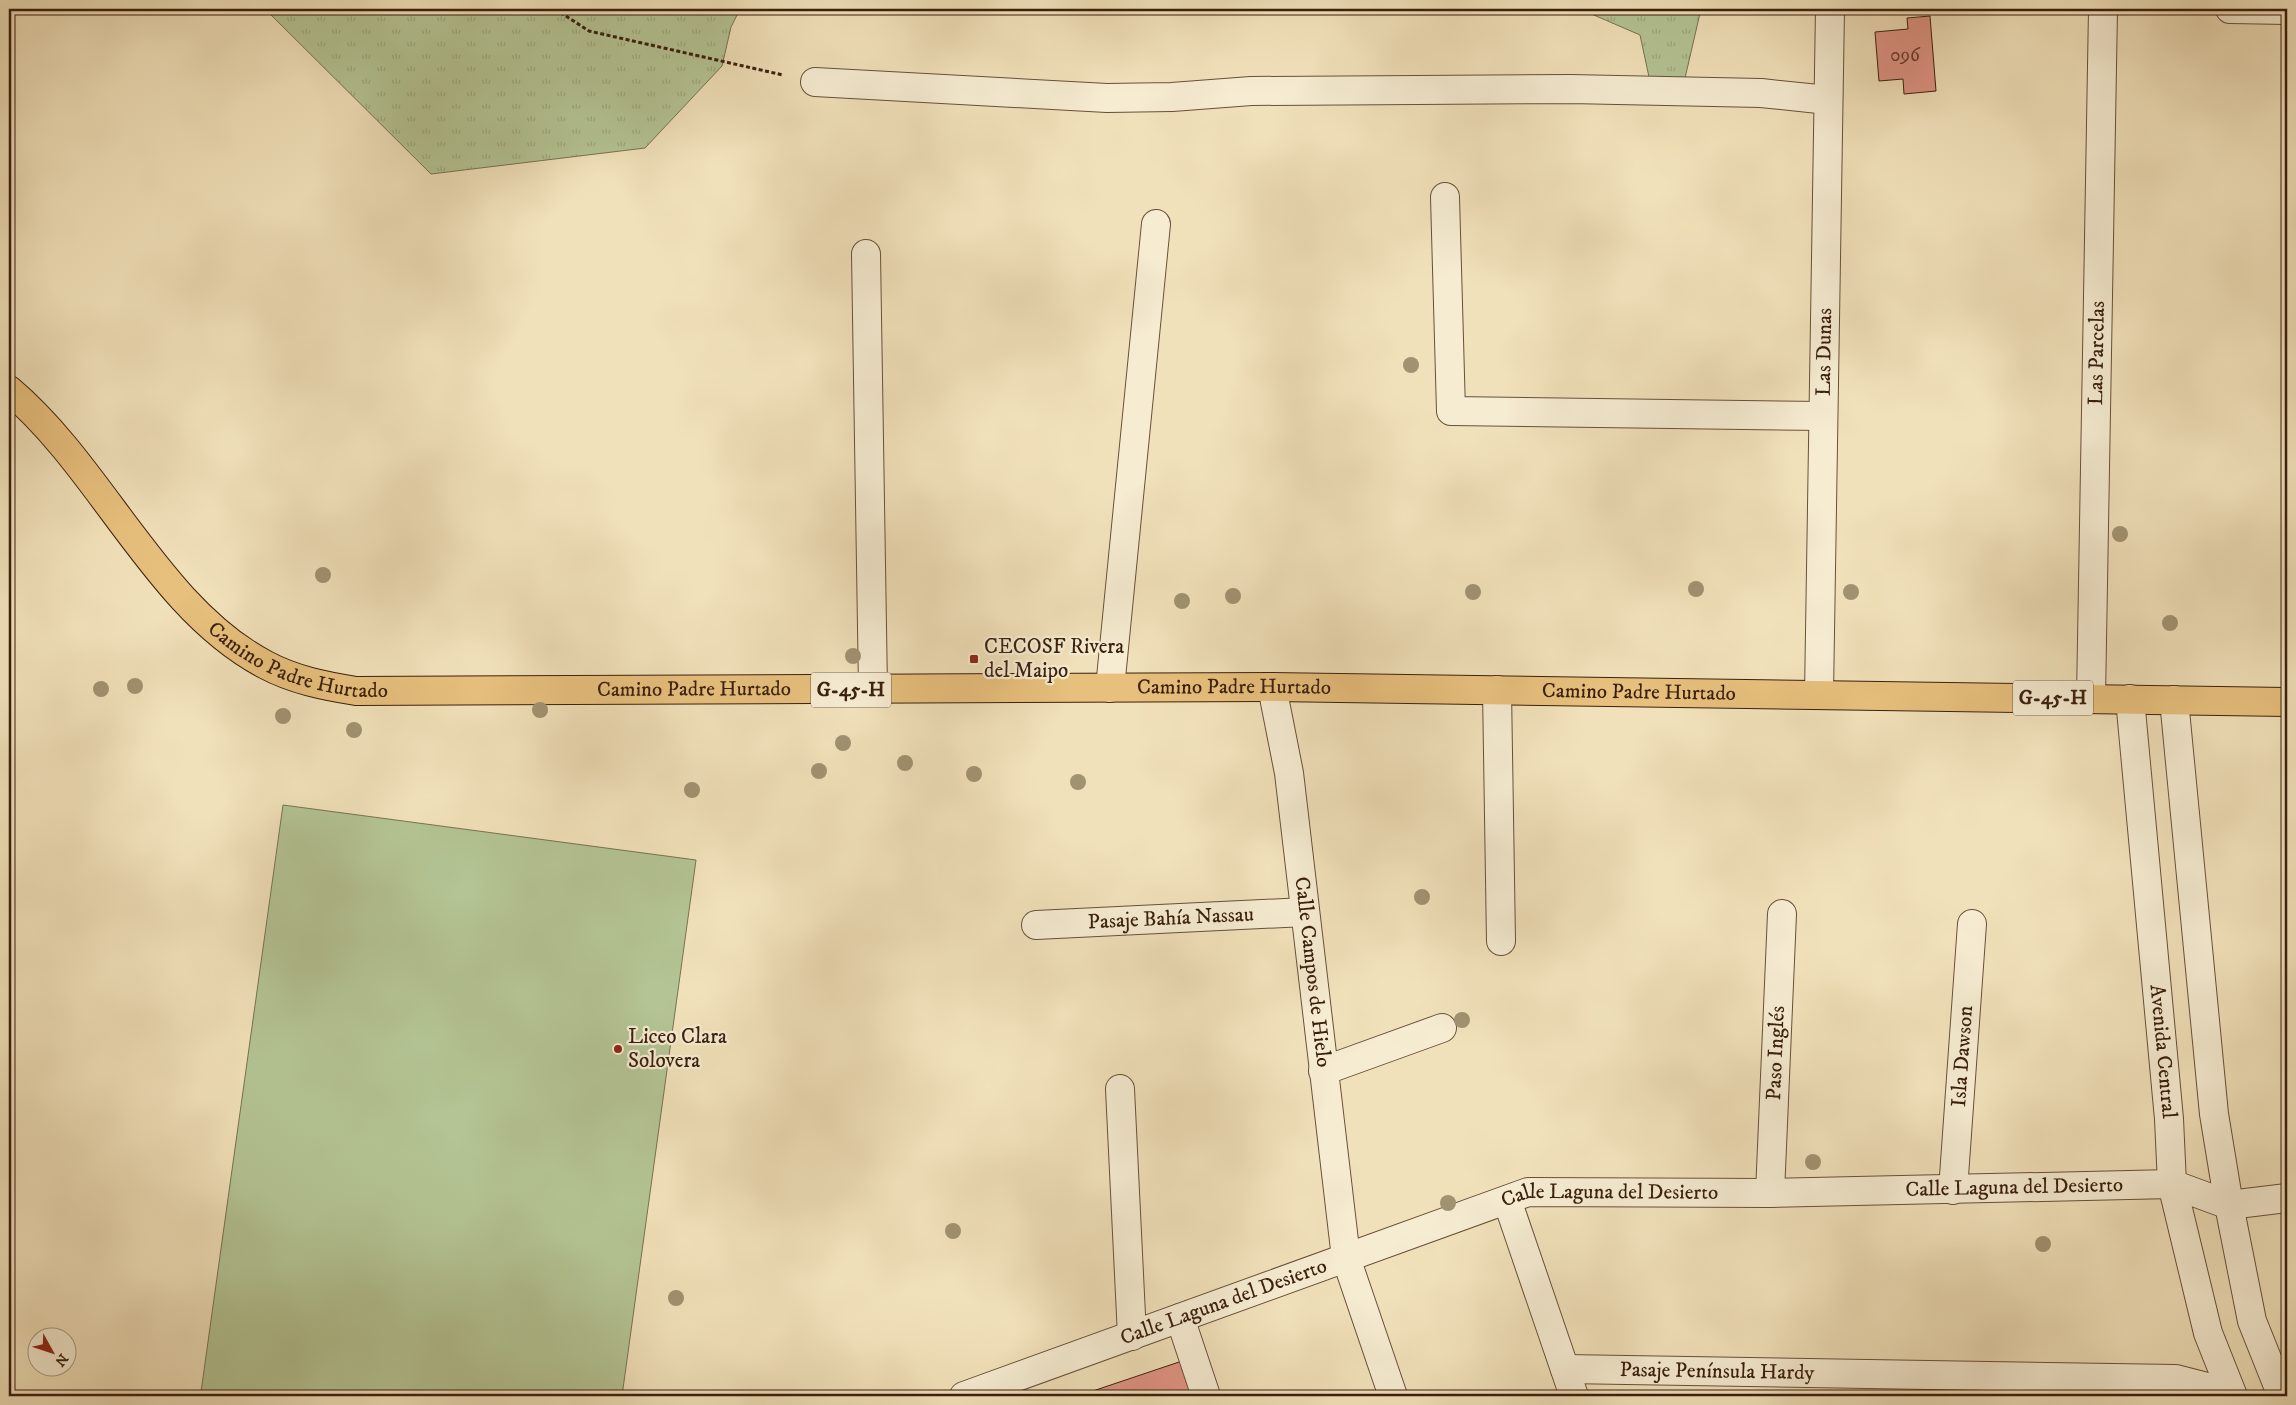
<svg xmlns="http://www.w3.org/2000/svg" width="2296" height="1405" font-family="'IM FELL DW Pica',serif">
  <defs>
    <pattern id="grass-tufts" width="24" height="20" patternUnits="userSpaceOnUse" patternTransform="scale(1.25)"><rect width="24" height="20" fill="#b4c494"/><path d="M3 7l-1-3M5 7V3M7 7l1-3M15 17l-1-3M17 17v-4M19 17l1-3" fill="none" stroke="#9ca87e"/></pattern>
  </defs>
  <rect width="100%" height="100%" fill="#f1e1ba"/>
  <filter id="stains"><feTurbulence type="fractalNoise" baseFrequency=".004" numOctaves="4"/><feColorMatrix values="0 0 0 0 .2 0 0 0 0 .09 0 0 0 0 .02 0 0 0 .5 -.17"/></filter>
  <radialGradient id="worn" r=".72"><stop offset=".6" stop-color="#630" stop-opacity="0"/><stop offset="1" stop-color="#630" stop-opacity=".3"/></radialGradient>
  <path fill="url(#grass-tufts)" stroke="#777251" d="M 265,9 L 740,9 L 731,27 L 722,66 L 645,148 L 431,174 Z
    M 1580,9 L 1701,9 L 1682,91 L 1649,77 L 1640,35 Z"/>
  <path fill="#b4c494" stroke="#777251" d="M 283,805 L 696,860 L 622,1396 L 237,1396 L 201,1392 Z"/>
  <path fill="#e09485" stroke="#3a1f0e" d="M 1930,16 L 1936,91 L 1904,94 L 1903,79 L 1879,81 L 1875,32 L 1908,29 L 1907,18 Z
    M 1182,1361 L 1194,1396 L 1078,1396 Z"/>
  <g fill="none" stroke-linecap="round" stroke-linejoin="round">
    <defs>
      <g id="minor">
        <path d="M 2230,9 L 2287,10"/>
        <path d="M 815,82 L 1107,98 L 1172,97 L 1251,91 L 1570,89 L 1761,93 L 1828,100"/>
        <path d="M 1445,197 L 1451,411 L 1823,416"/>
        <path d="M 866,254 L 873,689"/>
        <path id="s1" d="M 1272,687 L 1289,773 L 1346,1258 L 1393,1396"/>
        <path d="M 1110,688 L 1156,224"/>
        <path d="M 1497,690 L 1501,941"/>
        <path id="s2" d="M 1819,694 L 1830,9"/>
        <path id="s3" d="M 2091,698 L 2103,9"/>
        <path id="s4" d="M 2130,699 L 2169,1119 L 2172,1184 L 2208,1333 L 2233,1396"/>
        <path d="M 2174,700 L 2214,1114 L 2229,1205 L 2252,1321 L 2282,1396"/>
        <path id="s5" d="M 1036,925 L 1305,912"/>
        <path d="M 1323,1071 L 1442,1028"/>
        <path d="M 1120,1089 L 1132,1336"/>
        <path id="s6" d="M 1953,1190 L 1972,924"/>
        <path id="s7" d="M 1770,1193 L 1782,914"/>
        <path d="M 1507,1200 L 1574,1396"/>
        <path d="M 1180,1318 L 1206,1396"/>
        <path id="s8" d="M 1565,1369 L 2176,1379 L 2211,1388 L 2228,1385"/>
        <path id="s9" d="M 964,1396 L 1528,1192 L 1770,1193 L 2172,1184 L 2229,1205 L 2287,1198"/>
      </g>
      <g id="primary">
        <path id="s10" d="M 9,390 C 102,468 158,609 266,665 C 294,680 325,686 356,691 L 1272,687 L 2287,702"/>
      </g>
    </defs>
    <use href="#minor" stroke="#685039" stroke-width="30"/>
    <use href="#primary" stroke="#3a1f0e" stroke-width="30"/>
    <path stroke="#3a1f0e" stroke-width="3" stroke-dasharray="4 2.5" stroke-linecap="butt" d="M 555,9 L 589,31 L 783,75"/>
    <use href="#minor" stroke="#f6ecd2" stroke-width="28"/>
    <use href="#primary" stroke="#e8c07d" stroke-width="28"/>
  </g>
  <g fill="#a19271">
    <circle cx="1411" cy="365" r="8"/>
    <circle cx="2120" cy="534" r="8"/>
    <circle cx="323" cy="575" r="8"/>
    <circle cx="1696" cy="589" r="8"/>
    <circle cx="1473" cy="592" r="8"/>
    <circle cx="1851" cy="592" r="8"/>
    <circle cx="1233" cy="596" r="8"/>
    <circle cx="1182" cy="601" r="8"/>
    <circle cx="2170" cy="623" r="8"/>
    <circle cx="853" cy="656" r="8"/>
    <circle cx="135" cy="686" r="8"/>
    <circle cx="101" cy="689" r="8"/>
    <circle cx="540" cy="710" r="8"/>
    <circle cx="283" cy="716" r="8"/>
    <circle cx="354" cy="730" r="8"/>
    <circle cx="843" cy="743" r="8"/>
    <circle cx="905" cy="763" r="8"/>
    <circle cx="819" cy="771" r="8"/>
    <circle cx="974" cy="774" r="8"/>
    <circle cx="1078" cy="782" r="8"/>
    <circle cx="692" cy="790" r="8"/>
    <circle cx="1422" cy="897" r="8"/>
    <circle cx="1462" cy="1020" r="8"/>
    <circle cx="1813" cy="1162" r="8"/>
    <circle cx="1448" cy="1203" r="8"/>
    <circle cx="953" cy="1231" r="8"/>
    <circle cx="2043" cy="1244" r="8"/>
    <circle cx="676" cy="1298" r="8"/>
  </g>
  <g fill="#8f2418" stroke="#f6ecd2" stroke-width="2">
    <rect x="969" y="654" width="10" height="10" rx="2.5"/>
    <circle cx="618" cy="1049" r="5"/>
  </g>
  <g text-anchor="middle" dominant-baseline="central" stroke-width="4.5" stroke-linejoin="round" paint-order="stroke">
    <g font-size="19" fill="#643c2c">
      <text x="1905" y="55">096</text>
    </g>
    <g fill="#f6ecd2" stroke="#725c49" stroke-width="1">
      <rect x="811" y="672.5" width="80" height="35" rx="4"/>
      <rect x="2013" y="680.5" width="80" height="35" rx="4"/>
    </g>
    <g font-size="20" font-weight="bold" fill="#3a1f0e">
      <text x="851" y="690">G-45-H</text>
      <text x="2053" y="698">G-45-H</text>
    </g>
    <g font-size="21" fill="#3a1f0e" stroke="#f6ecd2">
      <text stroke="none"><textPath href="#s2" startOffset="342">Las Dunas</textPath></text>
      <text stroke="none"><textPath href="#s3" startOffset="345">Las Parcelas</textPath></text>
      <text stroke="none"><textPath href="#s10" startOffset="408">Camino Padre Hurtado</textPath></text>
      <text stroke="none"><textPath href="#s10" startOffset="1351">Camino Padre Hurtado</textPath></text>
      <text stroke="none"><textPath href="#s10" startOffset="811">Camino Padre Hurtado</textPath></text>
      <text stroke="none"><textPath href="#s10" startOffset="1756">Camino Padre Hurtado</textPath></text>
      <text stroke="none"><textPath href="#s5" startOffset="135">Pasaje Bahía Nassau</textPath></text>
      <text stroke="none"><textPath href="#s1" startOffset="288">Calle Campos de Hielo</textPath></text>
      <text stroke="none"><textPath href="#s4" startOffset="354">Avenida Central</textPath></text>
      <text stroke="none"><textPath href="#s7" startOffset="140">Paso Inglés</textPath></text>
      <text stroke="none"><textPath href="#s6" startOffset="134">Isla Dawson</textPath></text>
      <text stroke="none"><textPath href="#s9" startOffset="1086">Calle Laguna del Desierto</textPath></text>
      <text stroke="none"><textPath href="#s9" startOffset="681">Calle Laguna del Desierto</textPath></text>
      <text stroke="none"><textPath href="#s9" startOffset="276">Calle Laguna del Desierto</textPath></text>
      <text stroke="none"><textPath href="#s8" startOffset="152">Pasaje Península Hardy</textPath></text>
    </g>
    <g font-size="21" fill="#3a1f0e" stroke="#f6ecd2" text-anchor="start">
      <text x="984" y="647">CECOSF Rivera<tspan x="984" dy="24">del Maipo</tspan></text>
      <text x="628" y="1037">Liceo Clara<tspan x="628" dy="24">Solovera</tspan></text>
    </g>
  </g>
  <rect width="2296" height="1405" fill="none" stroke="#f1e1ba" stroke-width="30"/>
  <rect x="10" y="10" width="2276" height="1385" fill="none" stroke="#3a1f0e" stroke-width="2.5"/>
  <rect x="15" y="15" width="2266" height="1375" fill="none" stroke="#3a1f0e"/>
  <g transform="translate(52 1352) rotate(130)"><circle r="24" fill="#f6ecd2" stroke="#ab9a84"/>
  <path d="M0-4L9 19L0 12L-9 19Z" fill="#8f2418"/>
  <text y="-8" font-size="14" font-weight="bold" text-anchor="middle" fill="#3a1f0e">N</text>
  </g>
  <rect width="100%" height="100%" filter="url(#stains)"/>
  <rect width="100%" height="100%" fill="url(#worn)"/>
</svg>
